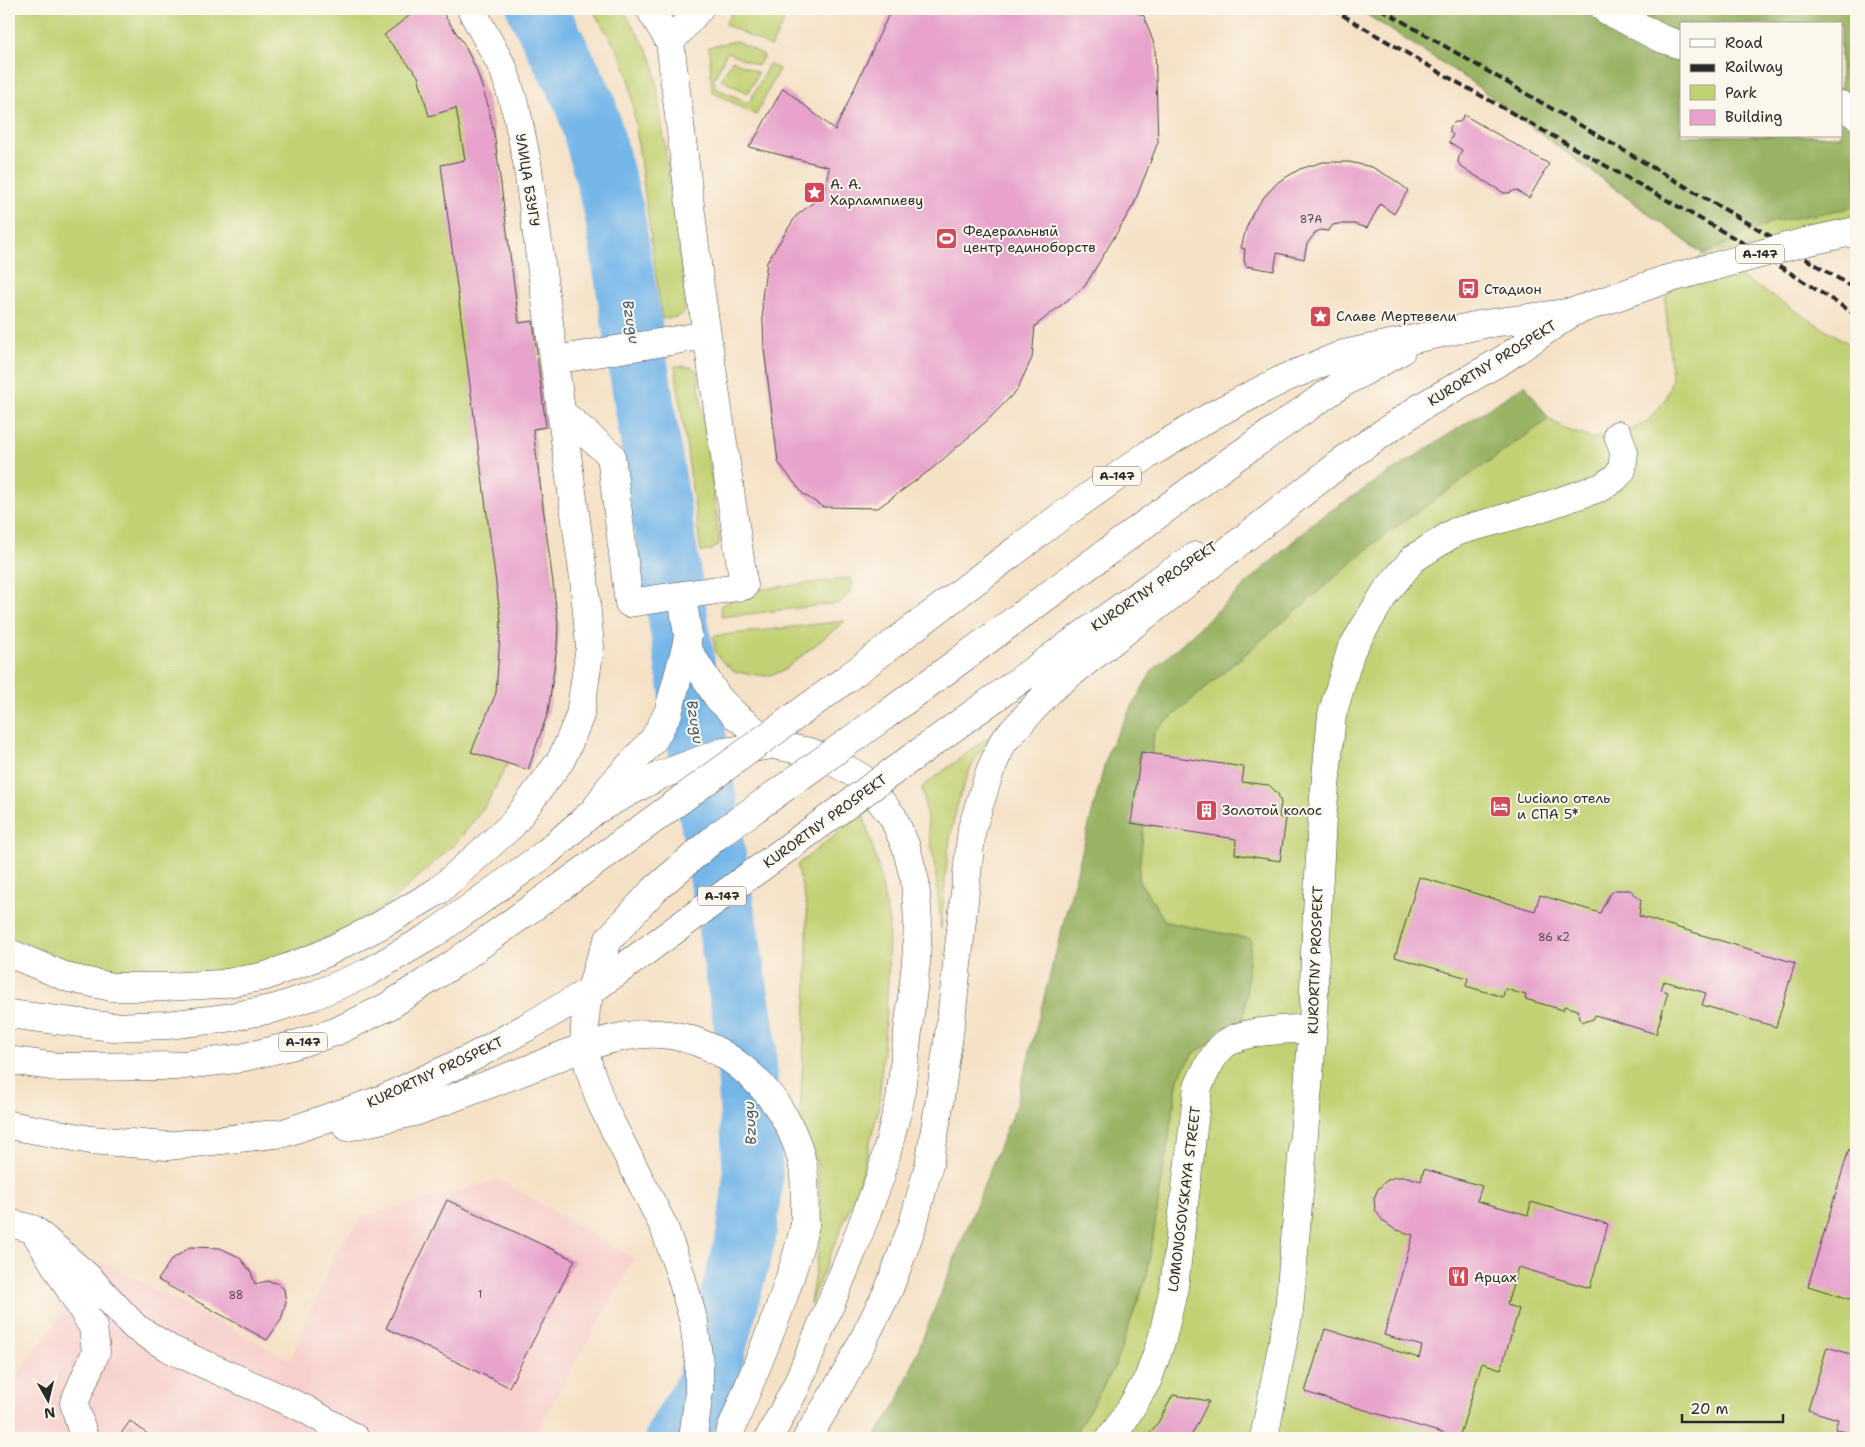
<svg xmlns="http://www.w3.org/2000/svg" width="1865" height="1447" font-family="'Shantell Sans',sans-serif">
  <rect width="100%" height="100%" fill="#fbf7ec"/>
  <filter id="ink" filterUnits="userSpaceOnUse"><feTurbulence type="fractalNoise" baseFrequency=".02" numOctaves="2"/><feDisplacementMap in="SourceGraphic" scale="10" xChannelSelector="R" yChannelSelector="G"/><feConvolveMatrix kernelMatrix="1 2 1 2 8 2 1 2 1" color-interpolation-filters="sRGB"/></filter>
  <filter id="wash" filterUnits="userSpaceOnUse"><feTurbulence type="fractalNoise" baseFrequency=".0096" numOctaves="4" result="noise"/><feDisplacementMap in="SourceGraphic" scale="20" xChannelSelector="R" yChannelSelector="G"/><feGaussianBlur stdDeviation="1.12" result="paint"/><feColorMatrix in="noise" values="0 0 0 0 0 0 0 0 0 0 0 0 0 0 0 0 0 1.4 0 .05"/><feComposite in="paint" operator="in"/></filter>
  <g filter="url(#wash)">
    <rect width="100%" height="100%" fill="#f5e1c6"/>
    <path fill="#f7d0cd" d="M 500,1180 L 634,1259 L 533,1438 L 9,1438 L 9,1386 L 101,1261 L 290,1360 L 336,1251 L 364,1216 Z"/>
    <path fill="#c2d173" stroke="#767e4f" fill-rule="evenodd" d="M 9,9 L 440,9 L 464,44 L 476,69 L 488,105 L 495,139 L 519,323 L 533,321 L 546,427 L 533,429 L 558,622 L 557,647 L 548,712 L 528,770 L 508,763 L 486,805 L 457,842 L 390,903 L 357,924 L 281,958 L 240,969 L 164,976 L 127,973 L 95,968 L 64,959 L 34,948 L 9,936 Z
      M 592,9 L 623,9 L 648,51 L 654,66 L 686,301 L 683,313 L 677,317 L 662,319 L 629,78 L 622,58 Z
      M 734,9 L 790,9 L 771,47 L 725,24 Z
      M 1358,9 L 1856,9 L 1856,213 L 1781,244 L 1704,254 L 1856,348 L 1856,1438 L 1072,1438 L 1114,1368 L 1147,1275 L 1178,1078 L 1193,1054 L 1216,1039 L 1251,939 L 1166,922 L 1138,879 L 1154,732 L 1382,537 L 1549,419 L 1567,430 L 1592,438 L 1618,435 L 1646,423 L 1666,399 L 1672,379 L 1665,298 L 1703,254 L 1463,76 ZM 1681,24 L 1841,24 L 1841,136 L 1681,136 Z
      M 736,41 L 764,55 L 758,66 L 727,52 L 714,79 L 716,88 L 749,103 L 769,64 L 779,69 L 756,115 L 712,92 L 709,47 Z
      M 732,60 L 758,73 L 748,93 L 721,80 Z
      M 675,366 L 691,367 L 697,371 L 720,541 C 716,550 710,551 701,552 Z
      M 851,578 L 851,591 L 840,603 L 722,617 L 720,606 L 733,598 L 737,592 Z
      M 845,621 L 783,671 L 766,676 L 735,672 L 723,662 L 715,652 L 714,636 Z
      M 995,732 C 990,739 984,746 979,753 C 948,805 946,870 941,929 L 936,875 L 922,787 Z
      M 863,813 L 879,870 L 889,922 L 888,983 L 879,1106 L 859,1185 L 810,1304 L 822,1228 L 817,1166 L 800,1115 L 807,982 L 807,908 L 797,865 Z"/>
    <path fill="#99b365" stroke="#626f48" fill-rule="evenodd" d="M 1358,9 L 1856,9 L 1856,207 L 1772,222 L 1704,254 L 1463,76 ZM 1681,24 L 1841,24 L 1841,136 L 1681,136 Z
      M 1525,385 L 1549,419 L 1382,537 L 1154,732 L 1138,879 L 1166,922 L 1251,939 L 1243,1029 L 1216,1039 L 1193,1054 L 1178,1078 L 1147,1275 L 1114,1368 L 1078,1429 L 1072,1438 L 874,1438 L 897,1403 L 1016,1105 L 1109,748 L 1152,671 L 1315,521 Z"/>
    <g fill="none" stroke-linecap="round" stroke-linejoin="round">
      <path stroke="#74b6e9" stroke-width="60" d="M 537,9 L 585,102 L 614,211 L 702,772 L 745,1032 L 753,1177 L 746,1237 L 706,1386 L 675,1438"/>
    </g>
    <g id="blocks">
      <path fill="#e7a3cb" d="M 418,9 L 440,9 L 464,44 L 476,69 L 488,105 L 495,139 L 519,323 L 533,321 L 546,427 L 533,429 L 558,622 L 557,647 L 548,712 L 528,770 L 471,752 L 496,693 L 501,621 L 441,165 L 465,160 L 456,108 L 429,116 L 418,76 L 384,35 Z
        M 896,9 L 1130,9 L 1144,16 L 1155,47 L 1158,142 L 1134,204 L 1085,286 L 1035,326 L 1032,358 L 1017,390 L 988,420 L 933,468 L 878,508 L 823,507 L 803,494 L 778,462 L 764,349 L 762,298 L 767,262 L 796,216 L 824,194 L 829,167 L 749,147 L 757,135 L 783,88 L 835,130 L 889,14 Z
        M 1464,115 L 1549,164 L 1529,198 L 1516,190 L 1509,193 L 1504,193 L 1461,167 L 1458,162 L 1459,156 L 1462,150 L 1449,142 L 1453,135 L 1450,132 L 1450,127 L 1455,122 L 1460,122 Z
        M 1323,162 L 1349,162 L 1372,167 L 1393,179 L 1408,190 L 1394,214 L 1380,204 L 1367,228 L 1354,224 L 1338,224 L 1333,225 L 1328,231 L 1320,230 L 1315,233 L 1307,244 L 1304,259 L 1277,253 L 1274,271 L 1246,266 L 1244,260 L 1245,249 L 1241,248 L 1246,229 L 1253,212 L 1264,197 L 1278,182 L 1300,169 Z
        M 1141,752 L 1244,767 L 1242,782 L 1269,785 L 1278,794 L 1281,803 L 1279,817 L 1286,819 L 1280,861 L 1235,854 L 1236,839 L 1131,823 Z
        M 1419,877 L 1535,911 L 1540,895 L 1600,913 L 1609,895 L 1615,890 L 1630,890 L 1641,900 L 1639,916 L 1795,963 L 1776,1027 L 1702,1005 L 1706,993 L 1664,981 L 1661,990 L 1668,992 L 1656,1034 L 1595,1015 L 1593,1019 L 1584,1022 L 1579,1019 L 1578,1010 L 1564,1006 L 1563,1010 L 1525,999 L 1526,995 L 1505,989 L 1503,997 L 1466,986 L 1468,978 L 1395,957 Z
        M 1849,1149 L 1856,1152 L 1856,1301 L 1808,1286 Z
        M 1424,1169 L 1482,1186 L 1477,1201 L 1528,1215 L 1531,1202 L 1608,1224 L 1590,1288 L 1518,1267 L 1507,1305 L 1519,1309 L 1501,1369 L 1482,1363 L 1459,1438 L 1305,1392 L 1325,1329 L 1419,1358 L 1422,1346 L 1384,1335 L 1413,1235 L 1394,1229 L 1383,1221 L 1375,1210 L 1374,1198 L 1378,1189 L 1386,1181 L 1395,1177 L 1408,1177 L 1421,1181 Z
        M 447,1200 L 575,1260 L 509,1387 L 386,1328 Z
        M 190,1247 L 220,1248 L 239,1257 L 251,1272 L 255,1284 L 267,1281 L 277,1283 L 284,1289 L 286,1302 L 281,1320 L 267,1340 L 158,1280 L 171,1260 Z
        M 1827,1347 L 1856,1356 L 1856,1435 L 1835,1429 L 1838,1419 L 1808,1410 Z
        M 1173,1395 L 1209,1401 L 1190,1438 L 1146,1438 L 1159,1421 Z
        M 130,1421 L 153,1438 L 118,1438 Z"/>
    </g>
  </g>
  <g filter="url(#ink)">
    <use href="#blocks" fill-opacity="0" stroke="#494642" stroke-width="1"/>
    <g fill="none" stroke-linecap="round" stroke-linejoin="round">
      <defs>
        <path id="minor" d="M 1605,9 L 1660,38 L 1681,45
          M 670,42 L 699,9
          M 1841,105 L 1856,115
          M 554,360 L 707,335
          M 562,413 L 611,455 L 629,603 L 744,586 L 700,287 L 670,42 L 650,9
          M 686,647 L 718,698 L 736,716 L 773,745
          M 594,811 L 610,787 L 654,739 L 668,713 L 686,647 L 688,635 L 682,596
          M 9,953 L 69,978 L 112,987 L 164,987 L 221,984 L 266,976 L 321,955 L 379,926 L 438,891 L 512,825 L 561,760 L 570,740 L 580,715 L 590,647 L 584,579 L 527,162 L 517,114 L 504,70 L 471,9
          M 9,1223 L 33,1229 L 93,1327 L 96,1352 L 74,1403 L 84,1438
          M 33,1229 L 89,1278 L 135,1327 L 170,1349 L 305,1409 L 355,1438
          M 1110,1438 L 1123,1421 L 1148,1379 L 1162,1339 L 1174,1287 L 1198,1087 C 1205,1072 1212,1055 1225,1044 C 1244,1029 1289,1030 1313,1028
          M 1264,1438 L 1289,1311 L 1313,1028 L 1315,952 L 1322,818 L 1332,715 L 1351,650 L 1385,593 L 1413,559 L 1455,532 L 1534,510 L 1602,487 L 1615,478 L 1622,470 L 1624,452 L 1618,435"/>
        <path id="major" d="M 1345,459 L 1421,407 L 1504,359 L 1567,316
          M 845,680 L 1060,517 L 1149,454 L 1213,415 L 1285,378 L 1344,354 L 1484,324 L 1573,312 L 1664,280
          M 883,717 L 1236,457 L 1343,383 L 1401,351
          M 910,759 L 1152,585 L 1196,556
          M 9,1014 L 112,1027 L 167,1025 L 226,1018 L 276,1008 L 315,995 L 367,973 L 432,935 L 545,854 L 594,811 L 661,775 L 723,752 L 773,745 L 810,752 L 834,762 L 862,778 L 893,817 L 906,847 L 915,881 L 918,921 L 916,963 L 900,1100 L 881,1175 L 852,1252 L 796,1387 L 769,1438
          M 9,1060 L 57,1067 L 175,1066 L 236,1059 L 291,1046 L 335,1032 L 387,1007 L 455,963 L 557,890
          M 9,1125 L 91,1140 L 168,1146 L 284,1133 L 383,1099 L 471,1058 L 529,1026
          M 347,1127 L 418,1111 L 537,1066
          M 728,1438 C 755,1367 788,1298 805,1224
          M 807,1438 L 848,1370 L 889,1289 L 913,1224 L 929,1165 L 939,1105 L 951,1020 L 972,828 L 990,771 L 1003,742 L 1051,689 L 1360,448"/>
      </defs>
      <use href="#minor" stroke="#494642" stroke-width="29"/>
      <use href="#major" stroke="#494642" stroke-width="29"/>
      <use href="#minor" stroke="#fff" stroke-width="28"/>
      <use href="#major" stroke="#fff" stroke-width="28"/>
      <path stroke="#2b2b2b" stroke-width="4" stroke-dasharray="8 4" stroke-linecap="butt" d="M 1332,9 L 1439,72 L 1745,244 L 1856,315
        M 1381,9 L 1772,237 L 1781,244 L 1856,289"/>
      <defs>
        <path id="major-bridge" d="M 1664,280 L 1801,243 L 1856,231
          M 557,890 L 845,680
          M 529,1026 L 595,988 L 910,759
          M 537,1066 C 574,1050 618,1032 659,1034 C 727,1037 791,1100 803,1167 C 806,1185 804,1205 805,1224
          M 693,1438 L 699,1392 L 699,1364 L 694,1322 L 681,1276 L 664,1227 L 602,1105 L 589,1068 L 584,1044 L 586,1007 L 598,965 L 609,939 L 653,891 L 717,836 L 883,717"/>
      </defs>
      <use href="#major-bridge" stroke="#494642" stroke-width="29" stroke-linecap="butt"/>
      <use href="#major-bridge" stroke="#fff" stroke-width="28"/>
    </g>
  </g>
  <defs>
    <symbol id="sight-square" viewBox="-11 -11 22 22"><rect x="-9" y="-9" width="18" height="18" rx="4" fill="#d1495b" stroke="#fbf7ec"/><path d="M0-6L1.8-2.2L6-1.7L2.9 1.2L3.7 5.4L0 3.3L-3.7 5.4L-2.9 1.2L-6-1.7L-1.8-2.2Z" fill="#fff"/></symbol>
    <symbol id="stadium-square" viewBox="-11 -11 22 22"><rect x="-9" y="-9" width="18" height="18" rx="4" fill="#d1495b" stroke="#fbf7ec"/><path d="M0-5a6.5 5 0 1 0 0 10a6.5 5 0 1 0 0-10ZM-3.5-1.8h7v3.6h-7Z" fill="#fff"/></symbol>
    <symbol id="bus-square" viewBox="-11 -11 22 22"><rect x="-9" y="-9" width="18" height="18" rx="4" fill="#d1495b" stroke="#fbf7ec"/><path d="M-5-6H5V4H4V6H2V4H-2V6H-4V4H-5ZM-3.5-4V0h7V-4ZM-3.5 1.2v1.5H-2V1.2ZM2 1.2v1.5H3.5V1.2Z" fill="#fff"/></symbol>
    <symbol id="hotel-square" viewBox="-11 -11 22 22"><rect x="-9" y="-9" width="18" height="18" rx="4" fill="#d1495b" stroke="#fbf7ec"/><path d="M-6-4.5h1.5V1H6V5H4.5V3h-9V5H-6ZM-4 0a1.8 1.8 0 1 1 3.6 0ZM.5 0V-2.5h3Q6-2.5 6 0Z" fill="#fff"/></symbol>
    <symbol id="building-square" viewBox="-11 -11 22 22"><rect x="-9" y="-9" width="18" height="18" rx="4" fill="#d1495b" stroke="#fbf7ec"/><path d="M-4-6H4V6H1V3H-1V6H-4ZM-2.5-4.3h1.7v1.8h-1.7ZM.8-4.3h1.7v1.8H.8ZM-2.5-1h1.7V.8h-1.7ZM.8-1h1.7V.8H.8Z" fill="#fff"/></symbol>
    <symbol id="restaurant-square" viewBox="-11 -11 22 22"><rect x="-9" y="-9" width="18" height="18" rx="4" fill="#d1495b" stroke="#fbf7ec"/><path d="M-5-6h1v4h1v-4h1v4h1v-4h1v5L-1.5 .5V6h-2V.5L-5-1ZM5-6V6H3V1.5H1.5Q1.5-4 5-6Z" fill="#fff"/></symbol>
  </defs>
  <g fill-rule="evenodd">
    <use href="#sight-square" x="802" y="180" width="25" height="25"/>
    <use href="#stadium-square" x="934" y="226" width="25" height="25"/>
    <use href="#bus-square" x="1456" y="276" width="25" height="25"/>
    <use href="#sight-square" x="1308" y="304" width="25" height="25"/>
    <use href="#hotel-square" x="1488" y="794" width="25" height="25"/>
    <use href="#building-square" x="1194" y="798" width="25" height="25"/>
    <use href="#restaurant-square" x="1446" y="1264" width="25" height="25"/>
  </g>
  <g text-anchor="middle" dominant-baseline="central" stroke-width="4" stroke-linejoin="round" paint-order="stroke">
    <g font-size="11" fill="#5a4953">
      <text x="1311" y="219">87А</text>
      <text x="1554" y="937">86 к2</text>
      <text x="480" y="1294">1</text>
      <text x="236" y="1295">88</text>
    </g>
    <g fill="#fbf7ec" stroke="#696865" stroke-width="1">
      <rect x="1736" y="244.5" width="48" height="19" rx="4"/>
      <rect x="1093" y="466.5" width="48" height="19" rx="4"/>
      <rect x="698" y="886.5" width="48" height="19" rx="4"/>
      <rect x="279" y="1032.5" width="48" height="19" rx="4"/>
    </g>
    <g font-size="12" font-weight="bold" fill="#2b2b2b">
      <text x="1760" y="254">А-147</text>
      <text x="1117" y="476">А-147</text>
      <text x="722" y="896">А-147</text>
      <text x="303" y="1042">А-147</text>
    </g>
    <g font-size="14" fill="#2b2b2b" stroke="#fbf7ec">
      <text transform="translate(528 180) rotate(81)">УЛИЦА БЗУГУ</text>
      <text transform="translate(1492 363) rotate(-32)">KURORTNY PROSPEKT</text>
      <text transform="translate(1154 586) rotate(-34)">KURORTNY PROSPEKT</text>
      <text transform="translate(825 821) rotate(-36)">KURORTNY PROSPEKT</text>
      <text transform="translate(1315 960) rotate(-88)">KURORTNY PROSPEKT</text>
      <text transform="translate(435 1072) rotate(-25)">KURORTNY PROSPEKT</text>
      <text transform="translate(1184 1199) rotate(-83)">LOMONOSOVSKAYA STREET</text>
    </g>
    <g font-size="14" fill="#2b2b2b" stroke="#fbf7ec" text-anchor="start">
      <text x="830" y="184">А. А.<tspan x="830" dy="16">Харлампиеву</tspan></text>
      <text x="963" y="231">Федеральный<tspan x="963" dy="16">центр единоборств</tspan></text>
      <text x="1484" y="289">Стадион</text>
      <text x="1336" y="316">Славе Мертевели</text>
      <text x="1517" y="798">Luciano отель<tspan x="1517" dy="16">и СПА 5*</tspan></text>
      <text x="1222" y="810">Золотой колос</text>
      <text x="1474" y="1277">Арцах</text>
    </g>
    <g font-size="15" font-style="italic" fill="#455c6e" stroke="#fbf7ec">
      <text transform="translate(631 322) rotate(81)">Bzugu</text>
      <text transform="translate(695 722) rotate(81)">Bzugu</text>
      <text transform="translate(750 1123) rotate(-93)">Bzugu</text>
    </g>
  </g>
  <rect width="1865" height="1447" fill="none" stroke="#fbf7ec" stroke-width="30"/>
  <rect x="1680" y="22" width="162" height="115" fill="#fbf7ec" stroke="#a8a59f"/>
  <rect x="1690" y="39" width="25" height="8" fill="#ffffff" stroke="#a8a59f"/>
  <text x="1725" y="48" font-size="15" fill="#2b2b2b">Road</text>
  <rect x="1690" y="64" width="25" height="8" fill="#2b2b2b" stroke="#a8a59f"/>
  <text x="1725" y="72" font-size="15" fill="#2b2b2b">Railway</text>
  <rect x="1690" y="85" width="25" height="15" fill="#c2d173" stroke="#a8a59f"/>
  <text x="1725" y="98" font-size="15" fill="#2b2b2b">Park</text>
  <rect x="1690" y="110" width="25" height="15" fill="#e7a3cb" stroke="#a8a59f"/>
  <text x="1725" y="122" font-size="15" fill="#2b2b2b">Building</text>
  <g transform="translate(48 1400) rotate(172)" stroke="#fbf7ec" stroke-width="4" paint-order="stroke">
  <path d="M0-4L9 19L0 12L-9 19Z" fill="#2b2b2b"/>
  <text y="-8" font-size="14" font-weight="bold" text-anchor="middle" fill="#2b2b2b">N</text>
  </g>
  <path d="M1682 1414v8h101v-8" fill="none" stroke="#2b2b2b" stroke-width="2.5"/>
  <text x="1690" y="1414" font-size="15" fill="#2b2b2b" stroke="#fbf7ec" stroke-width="4" paint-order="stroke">20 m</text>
</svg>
